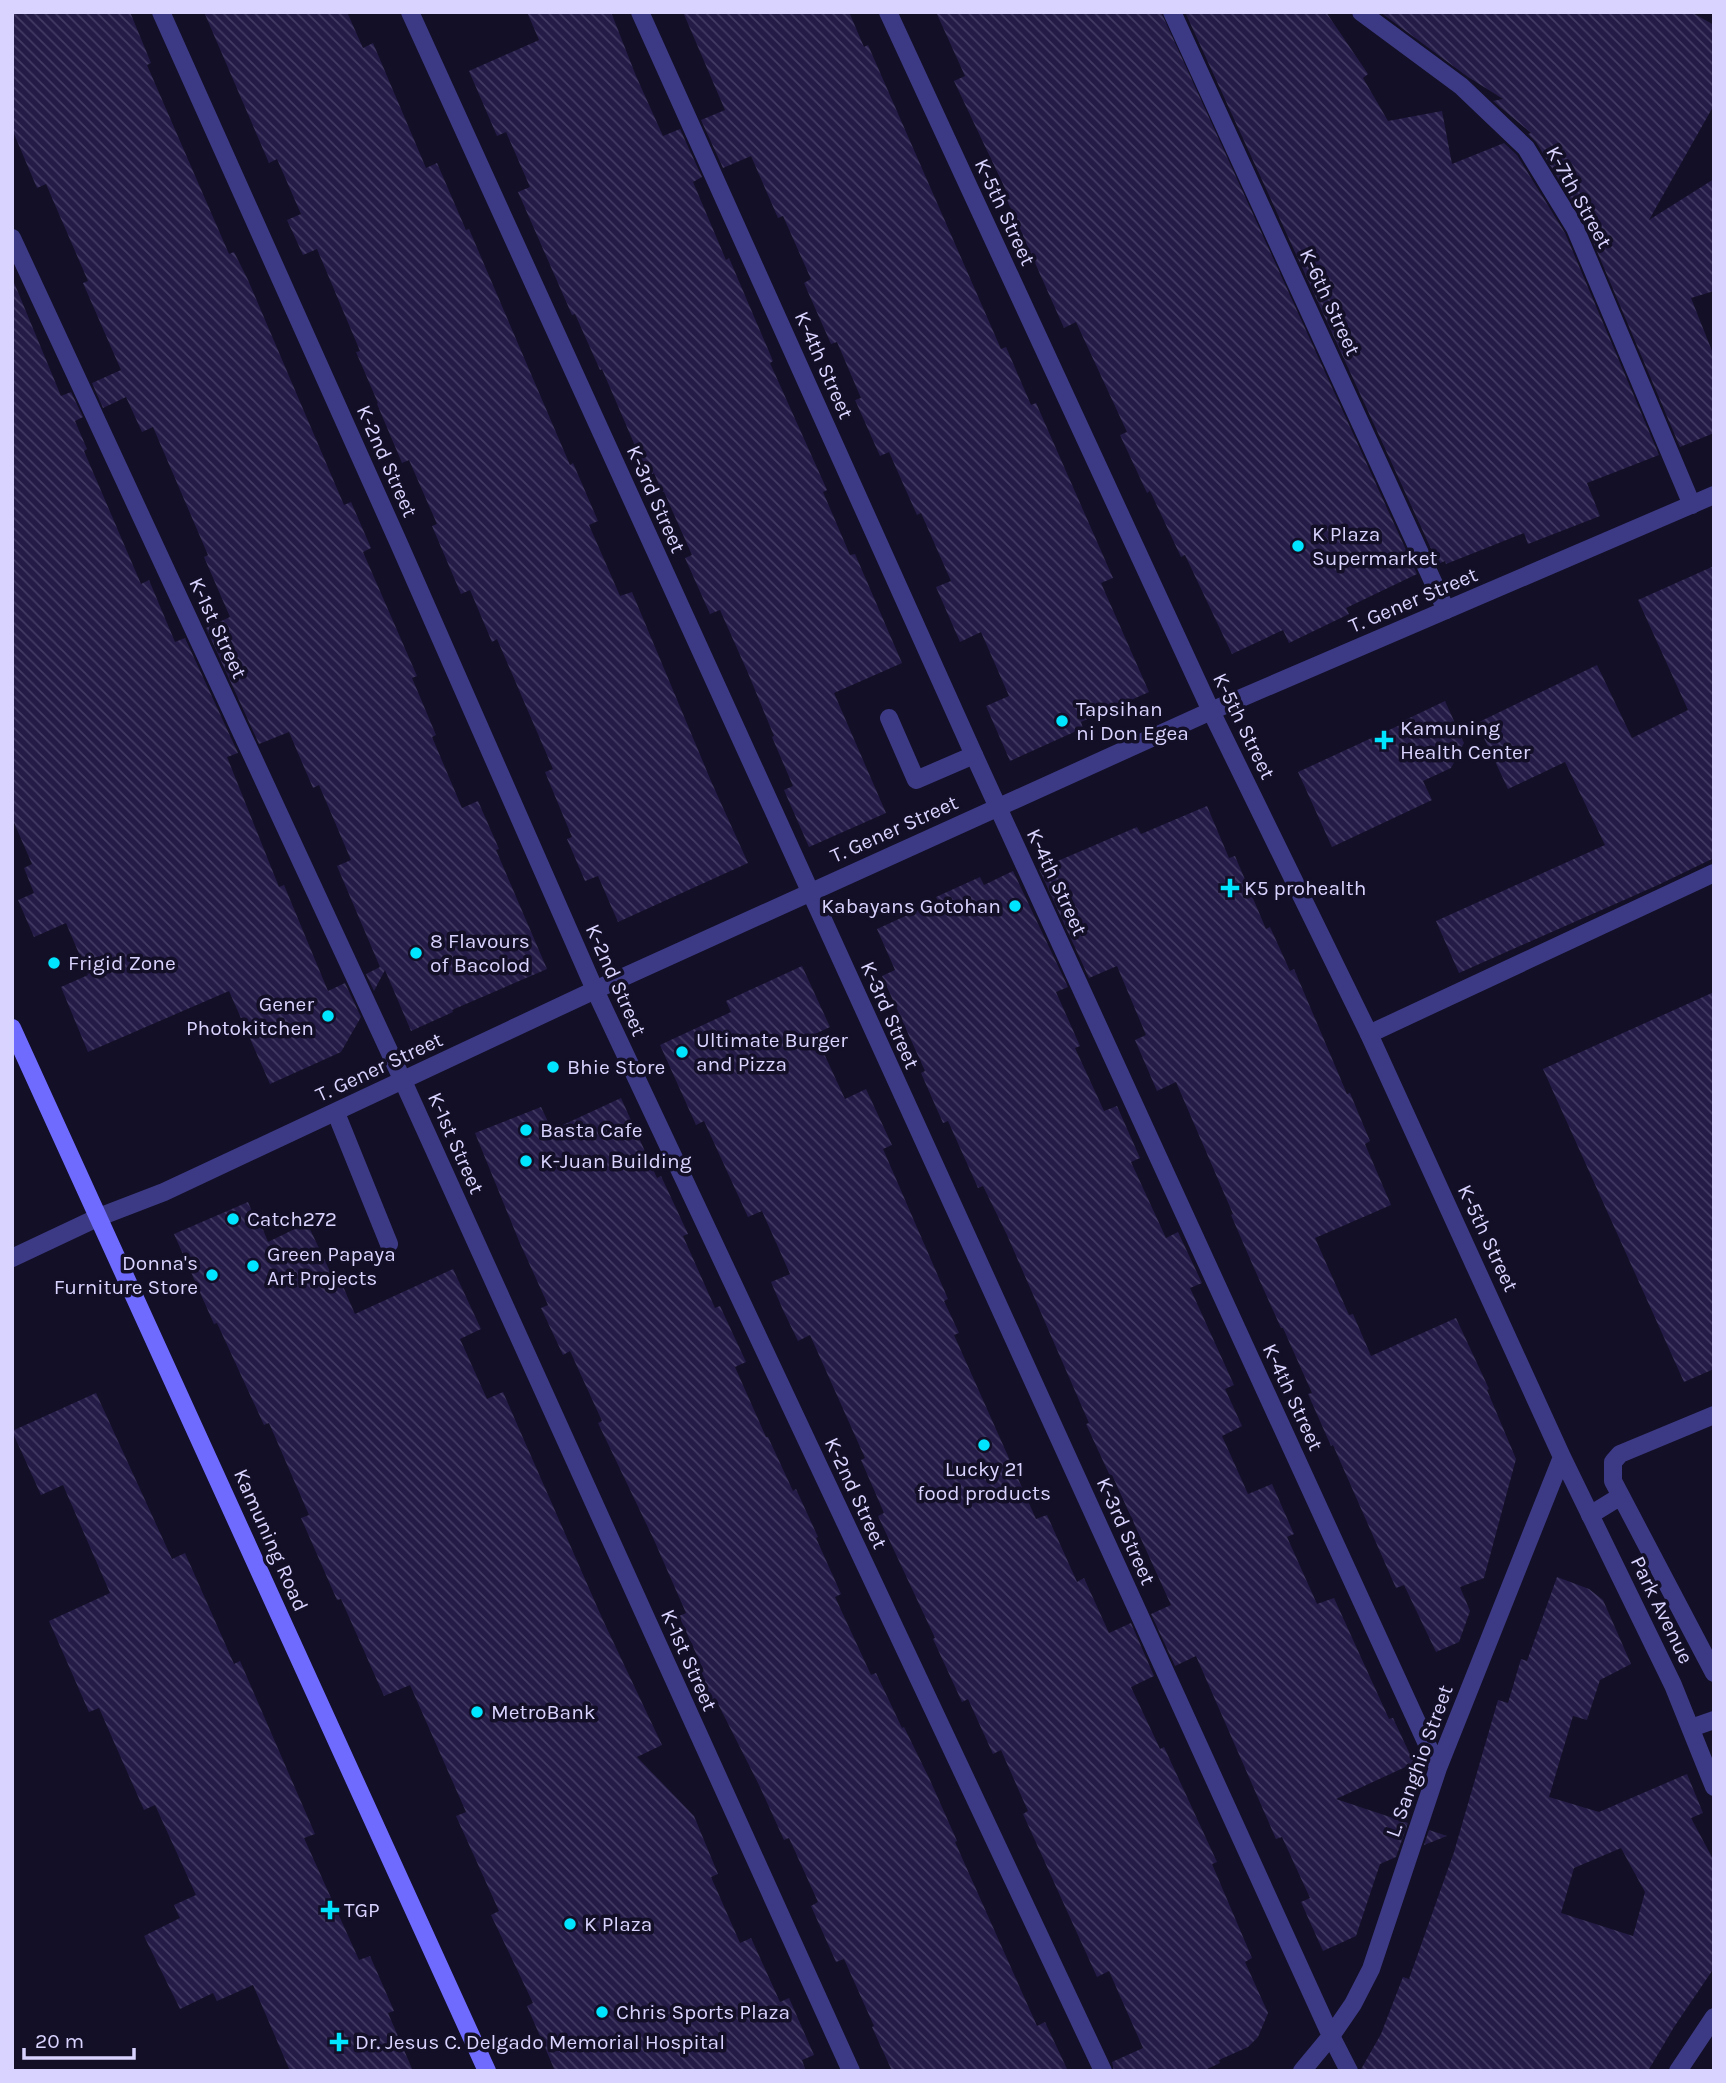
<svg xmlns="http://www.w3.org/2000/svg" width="1726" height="2083" font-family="Karla,sans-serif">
  <defs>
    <pattern id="building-back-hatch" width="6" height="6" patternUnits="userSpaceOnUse" patternTransform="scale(1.75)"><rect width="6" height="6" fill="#241b47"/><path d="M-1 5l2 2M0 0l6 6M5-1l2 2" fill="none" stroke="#433b63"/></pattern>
  </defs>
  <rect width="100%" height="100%" fill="#130f26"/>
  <path fill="url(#building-back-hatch)" fill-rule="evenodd" d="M 12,12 L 130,12 L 151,63 L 147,65 L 229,254 L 234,252 L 248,280 L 344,505 L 351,502 L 371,548 L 363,552 L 417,676 L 412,678 L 436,735 L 432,737 L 462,808 L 478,801 L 499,849 L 496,850 L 547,969 L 452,1010 L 453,1012 L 411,1031 L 385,970 L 374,991 L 366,974 L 380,967 L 337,866 L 351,860 L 319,785 L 313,788 L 289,732 L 259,744 L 206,628 L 230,617 L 204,557 L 208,555 L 153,427 L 142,432 L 126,397 L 103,408 L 92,383 L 121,370 L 83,283 L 88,281 L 46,184 L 37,188 L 12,129 Z
    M 204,12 L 347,12 L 363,48 L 373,43 L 426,168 L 437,163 L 466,230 L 469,229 L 570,465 L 573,463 L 598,521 L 589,525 L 620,596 L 632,592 L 711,781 L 748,863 L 618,922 L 598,876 L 585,881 L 567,839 L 572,837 L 545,772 L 553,769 L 497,639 L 492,642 L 470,590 L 461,594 L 432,526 L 437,524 L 409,460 L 402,463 L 377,404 L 378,403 L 356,352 L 360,351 L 317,249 L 303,255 L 287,220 L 301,214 L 277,159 L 269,163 Z
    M 527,12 L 611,12 L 636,76 L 663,136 L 680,129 L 702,177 L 693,182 L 726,260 L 729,258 L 773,361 L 770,363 L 827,490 L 823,492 L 850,555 L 855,554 L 902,663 L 834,693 L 886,813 L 809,847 L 784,790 L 793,786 L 772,737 L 774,736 L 748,673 L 720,610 L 710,614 L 685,558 L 692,555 L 664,492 L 662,492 L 654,473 L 648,476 L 602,369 L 600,370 L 575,314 L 572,315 L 518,192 L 530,187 L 506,132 L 497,136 L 469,71 L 539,40 Z
    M 683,12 L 849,12 L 864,47 L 868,45 L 1001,349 L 1006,347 L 1031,405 L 1036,403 L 1113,578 L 1101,583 L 1149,692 L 1081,722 L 1083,728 L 1010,761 L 986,706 L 1009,696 L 981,632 L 960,642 L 936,587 L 951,581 L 921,513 L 917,515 L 889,452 L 880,456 L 855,400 L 861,398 L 837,342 L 831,344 L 804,283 L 811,279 L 783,216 L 778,218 L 751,156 L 723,168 L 701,120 L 725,110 Z
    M 936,12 L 1161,12 L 1417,574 L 1346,608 L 1349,614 L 1289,643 L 1283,630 L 1232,654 L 1185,555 L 1181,557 L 1150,491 L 1147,493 L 1120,435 L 1127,432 L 1076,322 L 1064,328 L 1007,200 L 1010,199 L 954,81 L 965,76 Z
    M 1185,12 L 1326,12 L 1368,74 L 1363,78 L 1388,121 L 1442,111 L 1452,164 L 1504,143 L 1517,155 L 1565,233 L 1659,455 L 1587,483 L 1600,516 L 1528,544 L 1524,533 L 1446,564 L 1445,561 L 1438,564 Z
    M 1380,12 L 1691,12 L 1714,25 L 1714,105 L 1649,220 L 1714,179 L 1714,291 L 1691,298 L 1714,356 L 1714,433 L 1680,447 L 1585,223 L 1536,142 L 1528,134 L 1531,133 L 1493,101 L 1503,99 L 1468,77 Z
    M 13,280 L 61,396 L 71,392 L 83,417 L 75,421 L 87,449 L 84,451 L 141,584 L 149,580 L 175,642 L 185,638 L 238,753 L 227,757 L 279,887 L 284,885 L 328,991 L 345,983 L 361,1017 L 341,1052 L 270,1084 L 229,991 L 88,1052 L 61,987 L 88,975 L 66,923 L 34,937 L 18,900 L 34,893 L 24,868 L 32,864 L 12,818 Z
    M 1714,566 L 1714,858 L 1658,885 L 1459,973 L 1436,921 L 1605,845 L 1565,762 L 1508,789 L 1477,723 L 1597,665 L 1632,738 L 1688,710 L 1638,600 Z
    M 1445,701 L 1464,743 L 1451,768 L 1423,781 L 1432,800 L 1332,847 L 1298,772 L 1402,724 L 1401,722 Z
    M 1207,806 L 1229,858 L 1235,856 L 1266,929 L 1270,927 L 1290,971 L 1294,969 L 1347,1094 L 1350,1093 L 1370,1141 L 1365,1144 L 1391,1205 L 1315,1238 L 1349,1315 L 1353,1314 L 1371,1356 L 1456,1318 L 1489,1389 L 1487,1390 L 1516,1459 L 1484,1578 L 1460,1587 L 1470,1611 L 1459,1642 L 1436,1652 L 1404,1585 L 1396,1588 L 1333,1445 L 1331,1446 L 1308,1394 L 1312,1393 L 1283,1328 L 1281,1328 L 1254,1268 L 1231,1215 L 1233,1214 L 1176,1082 L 1157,1091 L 1135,1040 L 1146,1035 L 1117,966 L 1089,978 L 1039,869 L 1137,827 L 1141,834 Z
    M 1013,871 L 1068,987 L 1056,992 L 1080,1046 L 1075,1048 L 1104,1111 L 1117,1106 L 1140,1158 L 1131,1162 L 1166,1238 L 1178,1232 L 1202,1283 L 1190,1288 L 1234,1385 L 1225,1389 L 1242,1426 L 1222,1436 L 1248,1494 L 1272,1484 L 1294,1534 L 1287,1537 L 1317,1604 L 1334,1598 L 1389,1719 L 1393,1718 L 1414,1763 L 1336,1799 L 1408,1823 L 1396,1857 L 1380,1864 L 1356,1936 L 1323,1951 L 1301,1902 L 1310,1898 L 1282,1837 L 1276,1839 L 1196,1656 L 1175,1666 L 1151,1614 L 1171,1605 L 1112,1475 L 1110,1476 L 1086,1424 L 1089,1423 L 1007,1235 L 983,1186 L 978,1188 L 948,1121 L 943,1123 L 921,1073 L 925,1071 L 882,976 L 895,970 L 877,929 L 938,901 L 936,897 L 980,877 L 984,885 Z
    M 802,966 L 830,1027 L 815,1034 L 845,1099 L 866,1089 L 892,1145 L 883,1149 L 948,1299 L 944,1301 L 959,1333 L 954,1335 L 1036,1519 L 1047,1515 L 1077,1582 L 1084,1578 L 1109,1633 L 1131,1623 L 1154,1676 L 1131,1687 L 1160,1749 L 1164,1747 L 1217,1862 L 1212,1864 L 1252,1958 L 1245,1962 L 1268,2013 L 1258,2037 L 1248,2047 L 1219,2060 L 1220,2063 L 1203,2071 L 1114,2071 L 1112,2062 L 1143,2048 L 1109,1971 L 1097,1977 L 1023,1814 L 1028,1811 L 1001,1750 L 993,1754 L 968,1699 L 962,1702 L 933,1639 L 935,1638 L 878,1516 L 884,1513 L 861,1460 L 865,1458 L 810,1335 L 798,1341 L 783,1310 L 771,1282 L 790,1274 L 762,1211 L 748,1217 L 704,1121 L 696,1125 L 660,1045 L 731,1012 L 726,1001 Z
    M 1714,992 L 1714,1369 L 1684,1382 L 1543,1069 Z
    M 621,1098 L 657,1178 L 661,1176 L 688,1234 L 683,1236 L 715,1308 L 720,1306 L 746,1362 L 735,1367 L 766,1437 L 768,1437 L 793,1491 L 796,1489 L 818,1537 L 816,1538 L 841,1594 L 835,1597 L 871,1675 L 876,1673 L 902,1728 L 904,1727 L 930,1780 L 957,1841 L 955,1842 L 1037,2026 L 1045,2022 L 1068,2071 L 892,2071 L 872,2027 L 874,2026 L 844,1959 L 836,1962 L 811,1906 L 818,1902 L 789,1838 L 784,1840 L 759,1785 L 715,1698 L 711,1700 L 698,1671 L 703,1669 L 679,1616 L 686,1613 L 654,1540 L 598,1423 L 602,1421 L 570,1351 L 563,1355 L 541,1308 L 548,1305 L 519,1241 L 475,1133 L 541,1107 L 552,1130 Z
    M 248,1202 L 257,1223 L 260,1222 L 268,1242 L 307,1223 L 337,1286 L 342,1284 L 355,1314 L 453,1269 L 481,1329 L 460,1339 L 487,1399 L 503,1392 L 602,1618 L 662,1745 L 637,1757 L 694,1816 L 718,1874 L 711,1877 L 740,1943 L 751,1938 L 780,2002 L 789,1998 L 814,2055 L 802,2060 L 806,2071 L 555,2071 L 527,2006 L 533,2003 L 491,1915 L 499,1911 L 456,1816 L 466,1812 L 410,1685 L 384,1696 L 341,1599 L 337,1600 L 301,1518 L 309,1515 L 269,1423 L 264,1425 L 217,1323 L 214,1324 L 174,1234 Z
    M 96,1393 L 172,1559 L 185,1553 L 234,1664 L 240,1661 L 315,1834 L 304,1838 L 359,1960 L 370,1956 L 394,2011 L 388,2013 L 413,2071 L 290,2071 L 253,1985 L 217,2001 L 213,1993 L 180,2009 L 144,1936 L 180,1918 L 174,1905 L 196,1895 L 155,1805 L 144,1810 L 99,1708 L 89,1712 L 49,1621 L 110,1593 L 63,1485 L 41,1495 L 12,1431 Z
    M 1557,1577 L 1589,1589 L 1603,1600 L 1631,1664 L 1600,1680 L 1587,1720 L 1573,1716 L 1549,1797 L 1599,1812 L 1687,1774 L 1703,1813 L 1691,1818 L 1714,1861 L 1714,1968 L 1674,2027 L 1648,2071 L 1360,2071 L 1381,2034 L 1403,1977 L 1409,1979 L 1454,1852 L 1498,1700 L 1508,1703 L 1521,1659 L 1527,1661 ZM 1621,1848 L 1645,1892 L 1633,1936 L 1561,1913 L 1574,1868 Z
    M 1429,1830 L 1447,1836 L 1424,1845 Z"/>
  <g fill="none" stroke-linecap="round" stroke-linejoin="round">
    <path stroke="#3d3a85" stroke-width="18" d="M 889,718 L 916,780 L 974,755
      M 1369,1034 L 1714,873
      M 336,1113 L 389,1244
      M 1714,1415 L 1620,1454 L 1613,1462 L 1613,1481 L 1714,1673
      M 1590,1515 L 1621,1496
      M 1691,1728 L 1714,1720
      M 1331,2036 L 1349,2071"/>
    <path stroke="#3d3a85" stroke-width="18" d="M 161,12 L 400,546 L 595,990 L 1103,2071
      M 410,12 L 1331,2036
      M 640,12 L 974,755 L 1438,1768
      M 888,12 L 1211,711 L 1369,1034 L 1562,1457 L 1673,1685 L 1714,1787
      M 1172,12 L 1446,610
      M 1361,12 L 1461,86 L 1526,148 L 1575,228 L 1692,505
      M 12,238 L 403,1081 L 851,2071
      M 12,1258 L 99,1217
      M 1302,2071 L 1331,2036 L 1353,2004 L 1371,1969 L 1438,1768 L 1562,1457
      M 1678,2071 L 1714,2017"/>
    <path stroke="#3d3a85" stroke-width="18" d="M 99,1217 L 164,1192 L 595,990 L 1211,711 L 1714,495"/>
    <path stroke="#6f6bff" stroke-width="18" d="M 12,1028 L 487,2071"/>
  </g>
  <g fill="#00e5ff" stroke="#130f26" stroke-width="2.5">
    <circle cx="1298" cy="546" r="7"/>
    <circle cx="1062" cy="721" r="7"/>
    <path d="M1380.5 729.5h7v7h7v7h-7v7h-7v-7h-7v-7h7z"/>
    <path d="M1226.5 877.5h7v7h7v7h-7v7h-7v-7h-7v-7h7z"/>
    <circle cx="1015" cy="906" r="7"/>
    <circle cx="416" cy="953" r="7"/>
    <circle cx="54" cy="963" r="7"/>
    <circle cx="328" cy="1016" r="7"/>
    <circle cx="682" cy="1052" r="7"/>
    <circle cx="553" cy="1067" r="7"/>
    <circle cx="526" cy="1130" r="7"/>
    <circle cx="526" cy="1161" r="7"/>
    <circle cx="233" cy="1219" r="7"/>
    <circle cx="253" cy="1266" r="7"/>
    <circle cx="212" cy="1275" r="7"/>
    <circle cx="984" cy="1445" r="7"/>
    <circle cx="477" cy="1712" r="7"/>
    <path d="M326.5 1899.5h7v7h7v7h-7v7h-7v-7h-7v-7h7z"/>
    <circle cx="570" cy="1924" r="7"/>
    <circle cx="602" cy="2012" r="7"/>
    <path d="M335.5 2031.5h7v7h7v7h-7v7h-7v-7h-7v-7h7z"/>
  </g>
  <g text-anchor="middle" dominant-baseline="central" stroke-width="7" stroke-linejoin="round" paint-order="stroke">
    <g font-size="21" fill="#d9d4ff" stroke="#130f26">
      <text transform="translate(1579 197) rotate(61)">K-7th Street</text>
      <text transform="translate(1005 212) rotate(65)">K-5th Street</text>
      <text transform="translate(1330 302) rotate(65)">K-6th Street</text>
      <text transform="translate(824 365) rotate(66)">K-4th Street</text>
      <text transform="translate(387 461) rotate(66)">K-2nd Street</text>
      <text transform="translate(656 499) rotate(66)">K-3rd Street</text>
      <text transform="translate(1413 600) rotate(-23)">T. Gener Street</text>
      <text transform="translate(218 628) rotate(65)">K-1st Street</text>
      <text transform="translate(1244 726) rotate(64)">K-5th Street</text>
      <text transform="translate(894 829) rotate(-24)">T. Gener Street</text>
      <text transform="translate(1057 882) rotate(65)">K-4th Street</text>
      <text transform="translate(616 980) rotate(66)">K-2nd Street</text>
      <text transform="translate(890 1015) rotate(66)">K-3rd Street</text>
      <text transform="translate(379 1067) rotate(-25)">T. Gener Street</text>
      <text transform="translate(456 1143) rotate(66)">K-1st Street</text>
      <text transform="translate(1488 1238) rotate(65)">K-5th Street</text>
      <text transform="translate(1293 1397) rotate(65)">K-4th Street</text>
      <text transform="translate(856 1493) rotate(65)">K-2nd Street</text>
      <text transform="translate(1126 1531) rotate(66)">K-3rd Street</text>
      <text transform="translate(271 1540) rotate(66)">Kamuning Road</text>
      <text transform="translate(1662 1610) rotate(64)">Park Avenue</text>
      <text transform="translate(689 1660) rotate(66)">K-1st Street</text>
      <text transform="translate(1419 1761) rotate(-70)">L. Sanghio Street</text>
    </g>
    <g font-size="21" fill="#d9d4ff" stroke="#130f26" text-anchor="start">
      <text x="1312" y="534">K Plaza<tspan x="1312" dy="24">Supermarket</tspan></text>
      <text x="1076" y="709">Tapsihan<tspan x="1076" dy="24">ni Don Egea</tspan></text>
      <text x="1400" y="728">Kamuning<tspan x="1400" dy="24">Health Center</tspan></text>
      <text x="1244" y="888">K5 prohealth</text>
      <text x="1001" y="906" text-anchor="end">Kabayans Gotohan</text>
      <text x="430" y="941">8 Flavours<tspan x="430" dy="24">of Bacolod</tspan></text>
      <text x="68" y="963">Frigid Zone</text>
      <text x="314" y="1004" text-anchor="end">Gener<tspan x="314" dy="24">Photokitchen</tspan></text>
      <text x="696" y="1040">Ultimate Burger<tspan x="696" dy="24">and Pizza</tspan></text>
      <text x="567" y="1067">Bhie Store</text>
      <text x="540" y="1130">Basta Cafe</text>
      <text x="540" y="1161">K-Juan Building</text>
      <text x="247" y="1219">Catch272</text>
      <text x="267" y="1254">Green Papaya<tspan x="267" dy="24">Art Projects</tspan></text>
      <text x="198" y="1263" text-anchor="end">Donna's<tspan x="198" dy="24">Furniture Store</tspan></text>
      <text x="984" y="1469" text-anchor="middle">Lucky 21<tspan x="984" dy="24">food products</tspan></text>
      <text x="491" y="1712">MetroBank</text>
      <text x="344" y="1910">TGP</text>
      <text x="584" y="1924">K Plaza</text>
      <text x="616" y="2012">Chris Sports Plaza</text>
      <text x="355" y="2042">Dr. Jesus C. Delgado Memorial Hospital</text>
    </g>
  </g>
  <rect width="1726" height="2083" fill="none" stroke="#d9d4ff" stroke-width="28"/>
  <path d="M24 2048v10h110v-10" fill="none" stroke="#d9d4ff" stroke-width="3.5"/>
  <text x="35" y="2048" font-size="21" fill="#d9d4ff" stroke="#130f26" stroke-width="5" paint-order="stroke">20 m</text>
</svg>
